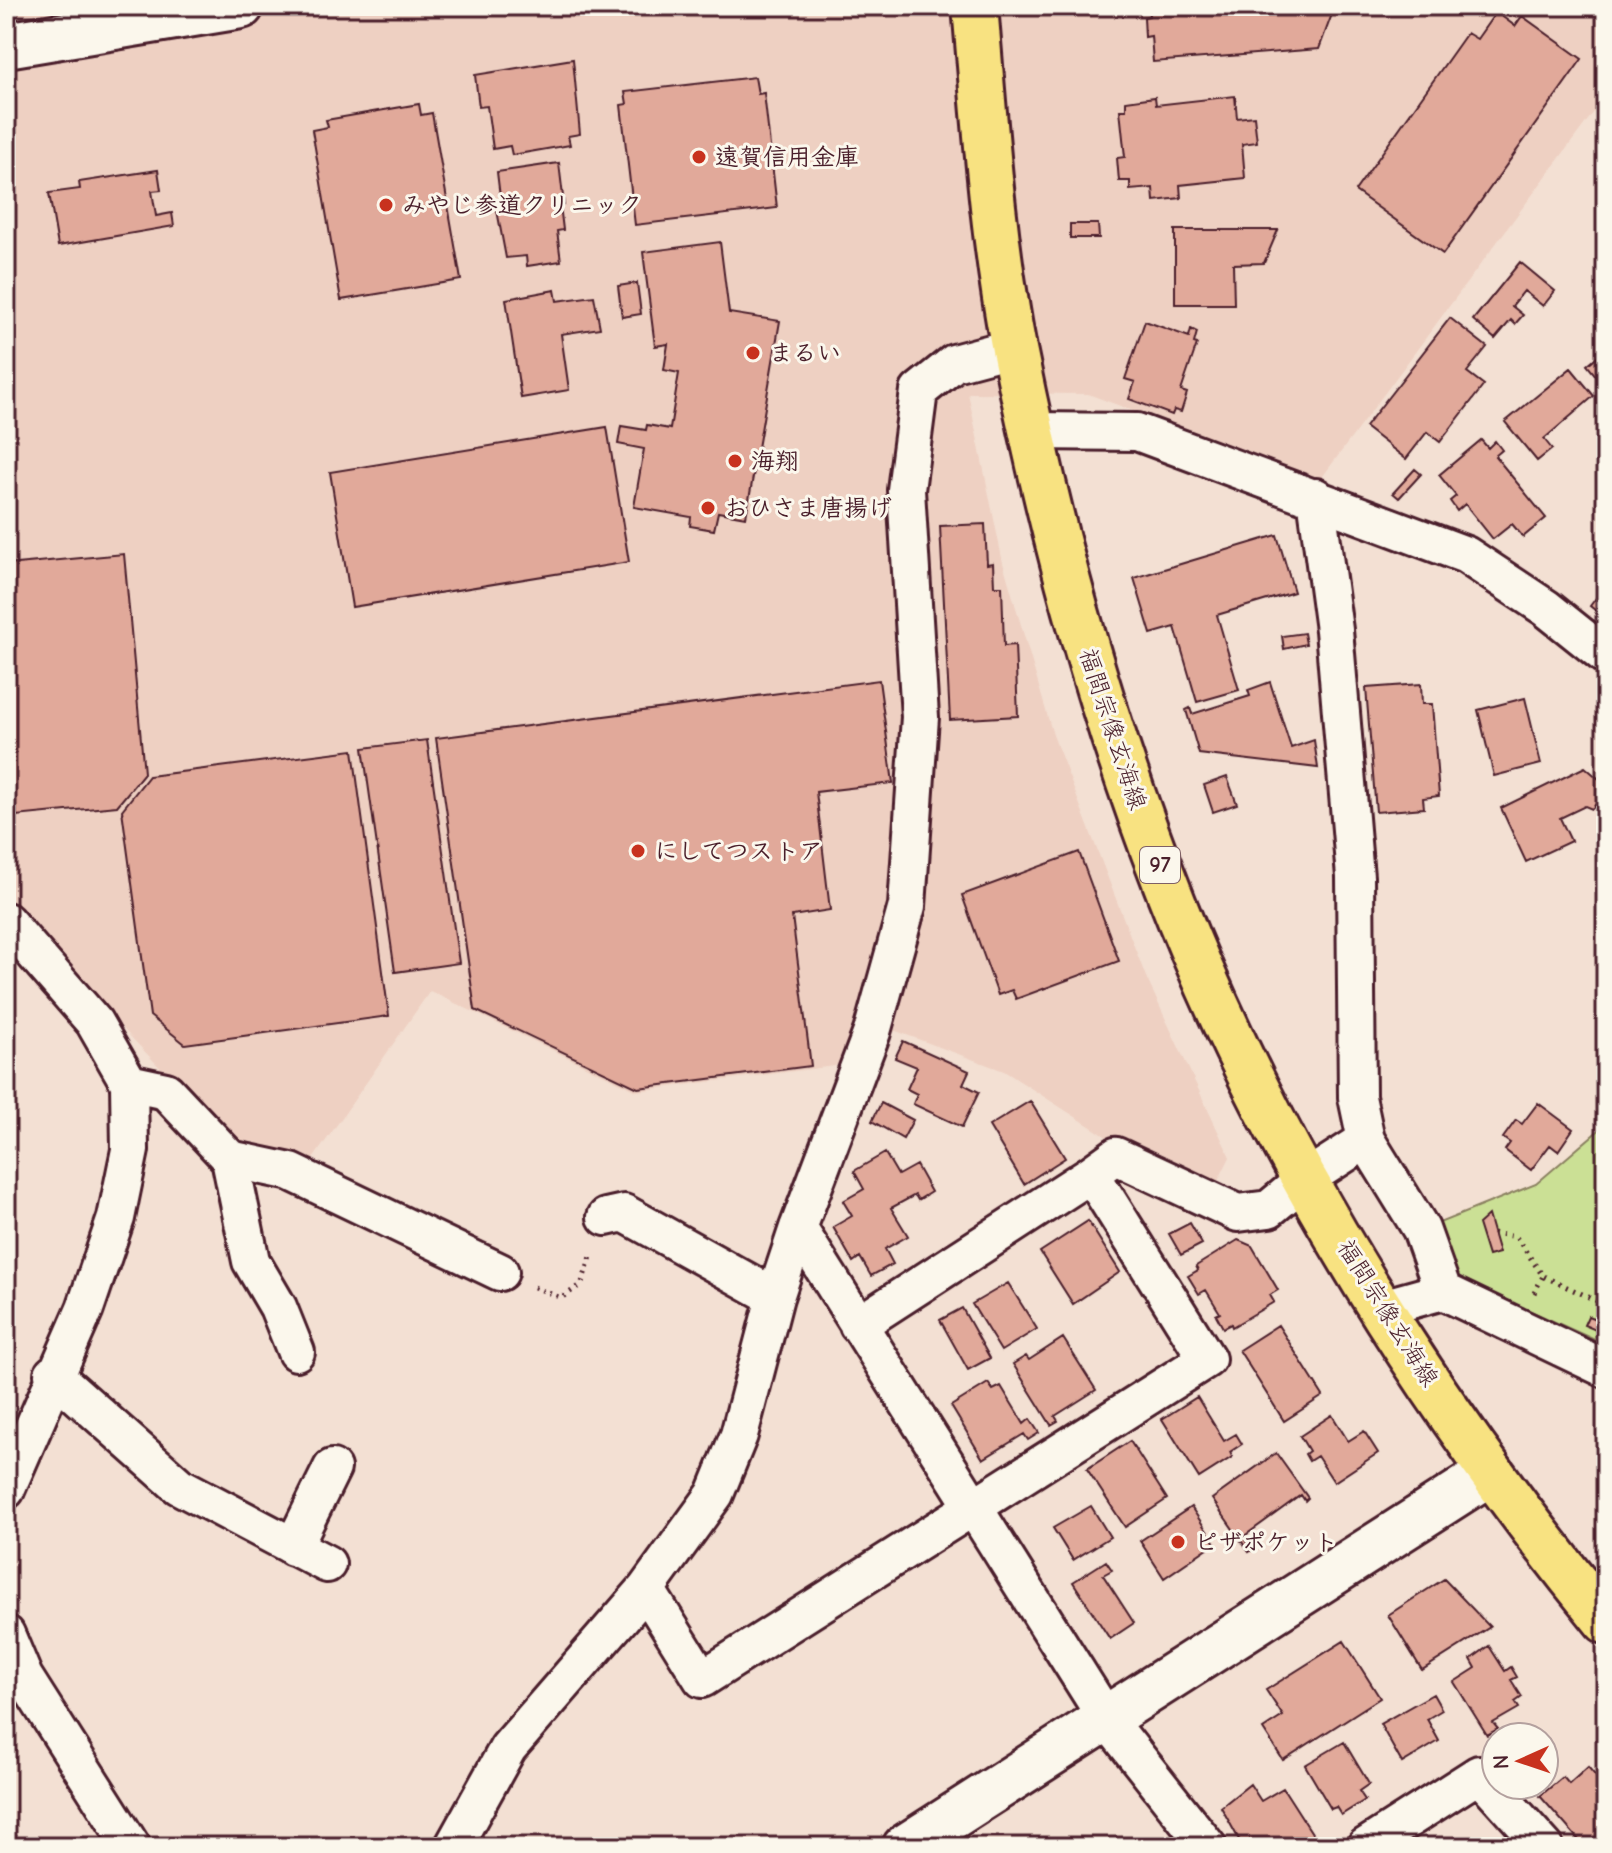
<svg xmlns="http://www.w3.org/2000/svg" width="1612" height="1853" font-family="'Comic Neue','Klee One',sans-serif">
  <rect width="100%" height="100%" fill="#f3e0d3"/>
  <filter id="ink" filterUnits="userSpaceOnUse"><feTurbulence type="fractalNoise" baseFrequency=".0125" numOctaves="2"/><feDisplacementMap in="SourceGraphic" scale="16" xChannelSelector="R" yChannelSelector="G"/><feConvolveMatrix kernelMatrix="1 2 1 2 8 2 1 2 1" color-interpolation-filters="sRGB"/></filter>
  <g filter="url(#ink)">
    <path fill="#eed0c2" d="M 6,6 L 1606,6 L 1606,101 L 1602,101 L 1320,480 L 1088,394 L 968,393 L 1003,563 L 1053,735 L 1146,977 L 1230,1157 L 1215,1187 L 1110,1139 L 1004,1071 L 896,1031 L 835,1066 L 637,1091 L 430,991 L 311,1162 L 230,1141 L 6,906 Z"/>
    <path fill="#cbe095" stroke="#8a8060" stroke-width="2" d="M 1606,1124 L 1606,1345 L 1458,1278 L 1439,1223 L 1536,1184 Z"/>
    <path fill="#e1a99a" stroke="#4a1f2b" stroke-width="2" d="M 1148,6 L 1335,6 L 1319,49 L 1153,62 L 1151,36 L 1145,37 L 1144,17 L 1149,16 Z
      M 1496,12 L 1515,26 L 1522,16 L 1582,59 L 1443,254 L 1355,191 L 1467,33 L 1477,39 Z
      M 573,59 L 580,134 L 568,136 L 570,145 L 512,155 L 510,146 L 493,149 L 487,106 L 479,107 L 475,75 Z
      M 755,77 L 758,94 L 764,93 L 777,208 L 635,225 L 621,105 L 627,104 L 625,92 Z
      M 1235,96 L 1237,118 L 1254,116 L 1257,142 L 1242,144 L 1245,178 L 1180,185 L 1181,198 L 1154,201 L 1153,188 L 1130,190 L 1130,181 L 1119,181 L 1117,158 L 1125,157 L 1120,110 L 1126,110 L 1126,101 L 1155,97 L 1156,105 Z
      M 419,104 L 421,115 L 432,113 L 461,280 L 341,300 L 312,130 L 328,127 L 326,120 Z
      M 559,163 L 564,205 L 560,205 L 563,230 L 557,231 L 561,261 L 527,266 L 526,256 L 506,258 L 496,205 L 501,205 L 497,172 Z
      M 158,170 L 161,190 L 152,191 L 156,216 L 172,213 L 174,226 L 58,246 L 49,193 L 80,189 L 79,182 Z
      M 1070,224 L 1098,224 L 1099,238 L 1070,238 Z
      M 1175,230 L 1278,230 L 1264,263 L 1233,264 L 1234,304 L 1175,304 Z
      M 720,242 L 729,313 L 780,321 L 746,517 L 718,512 L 714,530 L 690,526 L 691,517 L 634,507 L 644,449 L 618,444 L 621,426 L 646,430 L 647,425 L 670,429 L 679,373 L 664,370 L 668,344 L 655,346 L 643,252 Z
      M 1520,262 L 1555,291 L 1543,306 L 1524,291 L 1512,306 L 1523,315 L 1515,324 L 1511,320 L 1495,339 L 1473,320 Z
      M 637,283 L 641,314 L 622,317 L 618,286 Z
      M 555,290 L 557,301 L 594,296 L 600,328 L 561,334 L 569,390 L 521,398 L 506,299 Z
      M 1450,318 L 1487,347 L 1467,372 L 1484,385 L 1440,442 L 1427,432 L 1406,459 L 1365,427 Z
      M 1145,321 L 1189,337 L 1191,329 L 1197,332 L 1194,343 L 1197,344 L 1181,391 L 1187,393 L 1181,412 L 1174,410 L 1172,415 L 1129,399 L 1135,382 L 1125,379 Z
      M 1606,349 L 1606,388 L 1587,365 Z
      M 1571,368 L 1594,396 L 1544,439 L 1552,449 L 1537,461 L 1505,422 Z
      M 607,427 L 629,562 L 352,607 L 330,472 Z
      M 1481,440 L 1488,448 L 1495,441 L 1502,450 L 1495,456 L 1546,518 L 1523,537 L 1512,524 L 1493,539 L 1465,504 L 1457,511 L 1450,501 L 1456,496 L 1439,475 Z
      M 1415,469 L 1421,474 L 1399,498 L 1393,493 Z
      M 985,524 L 987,564 L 993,563 L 994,586 L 1002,586 L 1004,646 L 1015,645 L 1018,716 L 950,720 L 940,526 Z
      M 1277,535 L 1294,592 L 1217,615 L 1239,690 L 1197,702 L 1175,627 L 1151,634 L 1134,578 Z
      M 124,554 L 144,773 L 117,806 L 6,817 L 6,565 Z
      M 1606,585 L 1606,619 L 1590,606 Z
      M 1304,633 L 1306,644 L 1284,649 L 1282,636 Z
      M 879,680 L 893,783 L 816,792 L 830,910 L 792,916 L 811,1066 L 638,1088 L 475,1010 L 436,738 Z
      M 1270,682 L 1291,748 L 1314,740 L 1318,768 L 1199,754 L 1186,710 L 1190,708 L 1192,714 L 1250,696 L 1248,690 Z
      M 1421,684 L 1422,704 L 1432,704 L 1439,796 L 1423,798 L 1424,808 L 1376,812 L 1366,688 Z
      M 1525,698 L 1541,764 L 1494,776 L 1478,710 Z
      M 427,740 L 459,963 L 395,972 L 363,748 Z
      M 353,750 L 389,1016 L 185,1044 L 150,1016 L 122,810 L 149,776 Z
      M 1585,767 L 1606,785 L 1606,792 L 1592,809 L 1585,806 L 1560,818 L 1571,841 L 1526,862 L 1501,808 Z
      M 1227,777 L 1237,804 L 1213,812 L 1204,785 Z
      M 1079,852 L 1119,961 L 1016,999 L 1012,990 L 998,995 L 962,895 Z
      M 903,1041 L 969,1071 L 963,1084 L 979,1092 L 962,1127 L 913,1104 L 917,1094 L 907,1089 L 917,1067 L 895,1058 Z
      M 1030,1101 L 1065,1158 L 1024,1184 L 989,1126 Z
      M 881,1103 L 913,1120 L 903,1139 L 872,1121 Z
      M 1538,1103 L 1573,1129 L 1558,1151 L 1550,1145 L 1531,1170 L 1505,1150 L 1510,1143 L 1503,1138 L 1516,1120 L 1522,1124 Z
      M 885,1153 L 898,1175 L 916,1165 L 931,1192 L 918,1200 L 915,1195 L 891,1208 L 908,1236 L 885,1249 L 893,1264 L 871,1276 L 860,1257 L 853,1262 L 833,1227 L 852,1216 L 843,1201 L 864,1189 L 854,1171 Z
      M 1488,1215 L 1499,1253 L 1488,1256 L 1478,1224 Z
      M 1088,1221 L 1120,1272 L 1073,1304 L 1040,1252 Z
      M 1190,1223 L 1202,1244 L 1181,1255 L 1169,1234 Z
      M 1238,1240 L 1252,1246 L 1278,1290 L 1270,1295 L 1274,1302 L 1232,1327 L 1231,1324 L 1223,1328 L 1216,1315 L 1220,1313 L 1206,1290 L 1199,1294 L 1188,1276 L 1198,1270 L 1196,1266 Z
      M 1008,1283 L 1037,1329 L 1001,1351 L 972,1304 Z
      M 962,1308 L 990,1358 L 968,1370 L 940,1320 Z
      M 1588,1316 L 1606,1323 L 1603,1333 L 1584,1325 Z
      M 1278,1325 L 1323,1396 L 1284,1421 L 1239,1350 Z
      M 1063,1338 L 1096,1390 L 1055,1416 L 1058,1421 L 1051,1425 L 1013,1364 L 1026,1356 L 1029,1360 Z
      M 988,1383 L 993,1390 L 1001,1386 L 1024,1424 L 1030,1419 L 1039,1433 L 1028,1440 L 1024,1434 L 983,1459 L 951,1406 Z
      M 1197,1397 L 1224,1441 L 1236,1434 L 1242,1444 L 1230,1452 L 1232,1457 L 1199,1478 L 1162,1419 Z
      M 1332,1415 L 1348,1441 L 1364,1431 L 1378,1453 L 1334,1482 L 1317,1456 L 1309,1461 L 1305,1454 L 1309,1451 L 1300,1436 Z
      M 1130,1441 L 1167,1499 L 1125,1527 L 1087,1469 Z
      M 1276,1453 L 1308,1498 L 1305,1501 L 1301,1495 L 1243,1537 L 1252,1550 L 1249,1552 L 1212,1499 Z
      M 1091,1506 L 1110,1537 L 1073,1560 L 1053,1528 Z
      M 1191,1507 L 1215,1543 L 1164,1578 L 1140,1541 Z
      M 1106,1561 L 1112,1570 L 1103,1575 L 1134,1623 L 1110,1639 L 1073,1582 Z
      M 1444,1579 L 1490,1627 L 1422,1670 L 1388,1615 Z
      M 1344,1641 L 1380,1698 L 1283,1760 L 1263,1729 L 1283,1716 L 1266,1690 Z
      M 1489,1646 L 1505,1671 L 1511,1667 L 1517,1677 L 1511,1680 L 1522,1697 L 1515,1702 L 1519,1708 L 1493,1723 L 1498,1729 L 1487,1735 L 1454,1682 L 1476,1668 L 1471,1659 Z
      M 1433,1694 L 1442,1710 L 1427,1719 L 1439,1741 L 1402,1763 L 1380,1724 Z
      M 1344,1742 L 1369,1784 L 1359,1791 L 1365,1800 L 1341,1815 L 1336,1807 L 1331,1809 L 1305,1765 Z
      M 1588,1767 L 1606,1788 L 1606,1847 L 1585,1847 L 1540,1796 L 1563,1777 L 1569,1784 Z
      M 1250,1784 L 1261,1801 L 1283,1788 L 1317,1841 L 1308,1847 L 1254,1847 L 1250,1840 L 1242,1845 L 1221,1807 Z"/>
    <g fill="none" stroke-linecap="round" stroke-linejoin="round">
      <defs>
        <path id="street" d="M 1032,431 L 1137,432 L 1466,555 L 1546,608 L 1606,656
          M 1316,497 L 1334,630 L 1355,877 L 1357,1097 L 1366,1140 L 1421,1229 L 1443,1291
          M 6,921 L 94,1022 L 129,1083 L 130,1150 L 116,1218 L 85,1309 L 6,1490
          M 129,1083 L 166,1091 L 230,1159 L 291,1172 L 500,1272
          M 230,1159 L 251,1261 L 278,1307 L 296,1352
          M 1091,1174 L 1116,1156 L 1238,1213 L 1269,1209 L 1304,1180 L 1366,1140
          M 606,1217 L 624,1213 L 775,1297
          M 798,1228 L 1106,1718 L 1208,1847
          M 1382,1308 L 1443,1291 L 1606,1369
          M 53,1374 L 179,1486 L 327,1564
          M 293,1547 L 332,1468
          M 646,1589 L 702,1679 L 1207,1359 L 1091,1174 L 858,1325
          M 6,1634 L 24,1677 L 132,1847
          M 453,1847 L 508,1748 L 646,1589 L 715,1494 L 739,1435 L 775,1297 L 798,1228 L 872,1032 L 907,906 L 920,717 L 906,490 L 919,391 L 954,363 L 1014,347
          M 1365,1847 L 1479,1774 L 1545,1847"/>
        <path id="secondary" d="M 6,45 L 241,6
          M 905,1847 L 1491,1472"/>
        <path id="primary" d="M 975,6 C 985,121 992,236 1014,349 C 1062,589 1131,828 1237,1049 C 1335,1253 1463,1446 1606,1621"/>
      </defs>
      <use href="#street" stroke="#4a1f2b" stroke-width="42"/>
      <use href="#secondary" stroke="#4a1f2b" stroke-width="50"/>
      <use href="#primary" stroke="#4a1f2b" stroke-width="50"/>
      <path stroke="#4a1f2b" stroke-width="5" stroke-dasharray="2 6" stroke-linecap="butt" d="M 1493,1233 L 1516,1237 L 1543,1276 L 1606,1305
        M 534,1287 L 561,1298 L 581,1285 L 592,1254
        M 1534,1293 L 1543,1276"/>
      <use href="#street" stroke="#fbf7ec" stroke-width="36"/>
      <use href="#secondary" stroke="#fbf7ec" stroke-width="44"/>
      <use href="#primary" stroke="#f8e281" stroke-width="44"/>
    </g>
  </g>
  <g fill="#c8321e" stroke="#fbf7ec" stroke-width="3">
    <circle cx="699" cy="157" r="8"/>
    <circle cx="386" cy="205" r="8"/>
    <circle cx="753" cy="353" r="8"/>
    <circle cx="735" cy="461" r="8"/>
    <circle cx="708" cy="508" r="8"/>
    <circle cx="638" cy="851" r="8"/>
    <circle cx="1178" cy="1542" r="8"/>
  </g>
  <g text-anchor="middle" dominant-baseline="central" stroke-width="6" stroke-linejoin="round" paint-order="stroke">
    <rect fill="#fbf7ec" stroke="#7f6065" stroke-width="2" x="1140" y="847" width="40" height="36" rx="6"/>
    <g font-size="22" font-weight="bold" fill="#4a1f2b">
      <text x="1160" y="865">97</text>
    </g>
    <g font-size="24" font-weight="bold" fill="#4a1f2b" stroke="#fbf7ec" text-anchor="start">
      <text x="715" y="157">遠賀信用金庫</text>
      <text x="402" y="205">みやじ参道クリニック</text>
      <text x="769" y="353">まるい</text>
      <text x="751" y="461">海翔</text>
      <text x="724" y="508">おひさま唐揚げ</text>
      <text x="654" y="851">にしてつストア</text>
      <text x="1194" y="1542">ピザポケット</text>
    </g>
    <g font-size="24" fill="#4a1f2b" stroke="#fbf7ec">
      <text transform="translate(1113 729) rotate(72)">福間宗像玄海線</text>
      <text transform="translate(1388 1313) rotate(58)">福間宗像玄海線</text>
    </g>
  </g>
  <rect width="1612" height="1853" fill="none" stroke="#fbf7ec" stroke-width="32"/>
  <rect x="16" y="16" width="1580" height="1821" fill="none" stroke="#4a1f2b" stroke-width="3" filter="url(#ink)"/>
  <g transform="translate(1520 1761) rotate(267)"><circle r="38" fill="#fbf7ec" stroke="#b4a19f" stroke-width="2"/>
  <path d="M0-6L14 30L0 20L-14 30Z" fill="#c8321e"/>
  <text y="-12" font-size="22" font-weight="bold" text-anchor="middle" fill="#4a1f2b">N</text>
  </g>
</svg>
